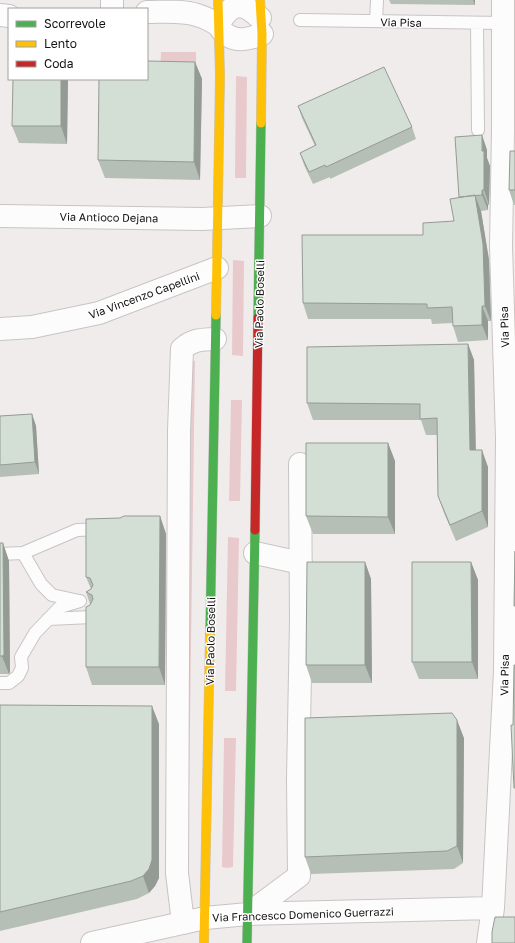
<svg xmlns="http://www.w3.org/2000/svg" width="515" height="943" font-family="'Golos Text',sans-serif">
  <rect width="100%" height="100%" fill="#f1ecec"/>
  <path fill="#e8cacc" d="M 161,52 L 196,52 L 196,75 L 160,75 Z
    M 236,76 L 247,77 L 246,178 L 235,178 Z
    M 233,260 L 244,261 L 243,356 L 232,355 Z
    M 189,359 L 195,361 L 188,864 Z
    M 231,400 L 242,400 L 240,501 L 229,501 Z
    M 228,537 L 239,538 L 236,691 L 225,691 Z
    M 224,738 L 236,738 L 233,867 L 227,868 L 222,867 Z"/>
  <g fill="none" stroke-linecap="round" stroke-linejoin="round">
    <defs>
      <path id="lane" d="M 300,20 L 503,23
        M 376,21 L 377,0
        M 477,23 L 478,130
        M 23,553 L 41,584 L 52,595 L 79,601
        M 0,554 L 23,553 L 77,530 L 102,529
        M 48,619 L 92,617
        M 0,683 L 9,683 L 18,676 L 22,668 L 21,657 L 35,633 L 60,607 L 80,601"/>
      <path id="street" d="M 112,9 L 112,0
        M 147,12 C 163,12 181,10 197,15 C 203,17 211,20 216,24 C 220,26 221,30 224,33 C 236,43 250,39 262,34
        M 0,15 L 9,16
        M 218,24 C 232,3 241,0 260,18
        M 0,216 L 202,219 L 260,216
        M 0,329 L 32,327 L 99,313 L 217,268
        M 255,553 L 301,563
        M 248,914 L 299,876 L 298,779 L 301,621 L 300,464
        M 183,923 L 177,873 L 179,431 L 182,349 C 193,339 201,340 215,339
        M 92,943 L 205,918 L 248,914 L 493,908
        M 488,943 L 493,908 L 505,671 L 507,438 L 501,246 L 503,130 L 503,0"/>
      <path id="fast" d="M 258,318 L 261,123
        M 210,634 L 216,315
        M 247,943 L 255,530"/>
      <path id="slow" d="M 260,0 L 262,34 L 261,123
        M 216,315 L 220,76 L 218,0
        M 204,943 L 210,634"/>
      <path id="jam" d="M 255,530 L 258,318"/>
    </defs>
    <use href="#lane" stroke="#c9c4c4" stroke-width="14"/>
    <use href="#street" stroke="#c9c4c4" stroke-width="24"/>
    <use href="#fast" stroke="#c9c4c4" stroke-width="10"/>
    <use href="#slow" stroke="#c9c4c4" stroke-width="10"/>
    <use href="#jam" stroke="#c9c4c4" stroke-width="10"/>
    <use href="#lane" stroke="#fdfcfc" stroke-width="12"/>
    <use href="#street" stroke="#fdfcfc" stroke-width="22"/>
    <use href="#fast" stroke="#4caf50" stroke-width="9"/>
    <use href="#slow" stroke="#ffc107" stroke-width="9"/>
    <use href="#jam" stroke="#c62828" stroke-width="9"/>
  </g>
  <path fill="#b5bfb6" d="M 389,0 L 475,0 L 475,5 L 391,4 Z
    M 195,62 L 202,79 L 200,180 L 105,178 L 98,160 Z
    M 68,79 L 67,144 L 19,143 L 12,126 Z
    M 298,106 L 412,127 L 416,139 L 330,179 L 330,177 L 313,184 L 304,165 L 300,153 L 315,146 L 302,118 Z
    M 482,135 L 487,150 L 487,158 L 490,166 L 489,205 L 488,205 L 488,210 L 481,211 L 489,260 L 491,321 L 488,321 L 488,340 L 458,342 L 453,326 L 453,323 L 432,324 L 431,319 L 308,319 L 303,303 L 423,235 L 454,221 L 459,198 Z
    M 515,151 L 515,205 L 514,205 L 509,190 Z
    M 468,344 L 474,360 L 476,450 L 488,467 L 488,527 L 456,541 L 444,513 L 438,496 L 437,435 L 426,435 L 421,420 L 313,420 L 307,403 Z
    M 32,414 L 36,426 L 39,474 L 0,477 L 0,416 Z
    M 388,443 L 395,461 L 395,534 L 313,534 L 306,516 Z
    M 160,516 L 166,534 L 165,685 L 92,685 L 86,667 L 90,605 L 90,604 L 86,592 L 91,589 L 86,577 Z
    M 0,543 L 3,543 L 9,561 L 10,672 L 9,674 L 0,674 Z
    M 365,562 L 371,579 L 372,683 L 312,683 L 306,665 Z
    M 471,562 L 478,580 L 478,679 L 419,679 L 412,662 Z
    M 0,705 L 159,724 L 159,878 L 155,886 L 149,893 L 137,899 L 0,931 Z
    M 464,738 L 463,863 L 454,869 L 311,874 L 305,857 Z"/>
  <path fill="#949b94" d="M 473,0 L 475,0 L 475,5 Z
    M 195,62 L 202,79 L 200,180 L 194,162 Z
    M 61,79 L 68,79 L 67,144 L 61,126 Z
    M 482,135 L 487,150 L 487,158 L 490,166 L 489,205 L 484,190 Z
    M 482,190 L 488,205 L 488,210 L 482,195 Z
    M 475,195 L 481,211 L 489,260 L 491,321 L 485,306 Z
    M 482,306 L 488,321 L 488,340 L 482,325 Z
    M 468,344 L 474,360 L 476,467 L 470,450 Z
    M 32,414 L 36,426 L 39,474 L 35,462 Z
    M 388,443 L 395,461 L 395,534 L 388,517 Z
    M 482,450 L 488,467 L 488,527 L 482,511 Z
    M 160,516 L 166,534 L 165,685 L 159,667 Z
    M 3,543 L 9,561 L 10,672 L 9,674 L 2,656 Z
    M 365,562 L 371,579 L 372,683 L 365,665 Z
    M 471,562 L 478,580 L 478,679 L 472,662 Z
    M 152,706 L 159,724 L 159,878 L 155,886 L 149,893 L 143,876 Z
    M 457,720 L 464,738 L 463,863 L 457,846 Z"/>
  <path fill="#d3ded4" stroke="#949b94" d="M 147,61 L 195,62 L 194,162 L 98,160 L 99,79 L 147,79 Z
    M 384,67 L 412,127 L 326,167 L 325,165 L 309,172 L 300,153 L 316,145 L 298,106 Z
    M 13,79 L 61,79 L 61,126 L 12,126 Z
    M 482,135 L 482,151 L 484,151 L 484,190 L 482,190 L 482,195 L 459,197 L 455,137 Z
    M 510,151 L 515,151 L 515,190 L 509,190 Z
    M 475,195 L 483,244 L 485,306 L 482,306 L 482,325 L 453,326 L 452,307 L 427,308 L 427,304 L 303,303 L 302,235 L 423,235 L 423,223 L 454,221 L 450,199 Z
    M 468,344 L 470,450 L 482,450 L 482,511 L 450,525 L 438,496 L 437,418 L 420,419 L 420,404 L 307,403 L 307,347 Z
    M 32,414 L 35,462 L 0,465 L 0,416 Z
    M 306,443 L 388,443 L 388,517 L 306,516 Z
    M 124,516 L 160,516 L 159,667 L 86,667 L 86,607 L 90,605 L 93,599 L 92,595 L 86,592 L 91,589 L 93,585 L 90,578 L 86,577 L 86,519 L 120,518 Z
    M 0,543 L 3,543 L 4,655 L 2,656 L 0,656 Z
    M 515,551 L 515,606 L 514,606 Z
    M 307,562 L 365,562 L 365,665 L 306,665 Z
    M 412,562 L 471,562 L 472,662 L 412,662 Z
    M 514,665 L 515,665 L 515,788 L 514,788 L 511,725 L 513,725 Z
    M 0,705 L 152,706 L 152,860 L 149,869 L 143,876 L 131,881 L 0,912 Z
    M 452,713 L 457,720 L 457,846 L 447,851 L 305,857 L 305,718 Z
    M 495,917 L 515,917 L 515,943 L 492,943 L 492,932 Z"/>
  <g text-anchor="middle" dominant-baseline="central" stroke-width="3" stroke-linejoin="round" paint-order="stroke">
    <g font-size="11" fill="#151212" stroke="#fff">
      <text transform="translate(401 22) rotate(1)">Via Pisa</text>
      <text transform="translate(109 217) rotate(1)">Via Antioco Dejana</text>
      <text transform="translate(144 295) rotate(-20)">Via Vincenzo Capellini</text>
      <text transform="translate(259 304) rotate(-89)">Via Paolo Boselli</text>
      <text transform="translate(504 327) rotate(-92)">Via Pisa</text>
      <text transform="translate(210 641) rotate(-89)">Via Paolo Boselli</text>
      <text transform="translate(504 675) rotate(-89)">Via Pisa</text>
      <text transform="translate(303 914) rotate(-2)">Via Francesco Domenico Guerrazzi</text>
    </g>
  </g>
  <rect x="8" y="8" width="140" height="72" fill="#ffffff" stroke="#a1a0a0"/>
  <rect x="16" y="21" width="20" height="6" fill="#4caf50" stroke="#a1a0a0"/>
  <text x="44" y="28" font-size="12" fill="#151212">Scorrevole</text>
  <rect x="16" y="41" width="20" height="6" fill="#ffc107" stroke="#a1a0a0"/>
  <text x="44" y="48" font-size="12" fill="#151212">Lento</text>
  <rect x="16" y="61" width="20" height="6" fill="#c62828" stroke="#a1a0a0"/>
  <text x="44" y="68" font-size="12" fill="#151212">Coda</text>
</svg>
